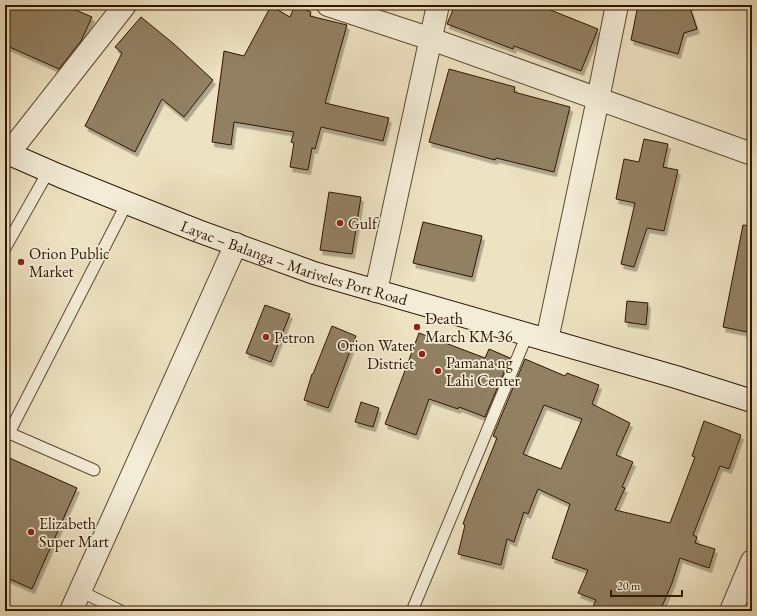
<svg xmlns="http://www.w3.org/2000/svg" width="757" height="616" font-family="'EB Garamond',serif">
  <defs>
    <filter id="shadow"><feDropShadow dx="2.5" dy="4.5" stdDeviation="0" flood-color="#0004"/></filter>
  </defs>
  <rect width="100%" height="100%" fill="#ede2c1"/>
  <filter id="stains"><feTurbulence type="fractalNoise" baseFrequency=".005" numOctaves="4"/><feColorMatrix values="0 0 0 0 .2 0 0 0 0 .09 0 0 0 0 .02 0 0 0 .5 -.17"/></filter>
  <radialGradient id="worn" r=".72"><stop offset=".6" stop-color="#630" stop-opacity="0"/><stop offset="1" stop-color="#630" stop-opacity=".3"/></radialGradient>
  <path fill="#928064" stroke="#2f1500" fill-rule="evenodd" filter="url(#shadow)" d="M 5,5 L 64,5 L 92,17 L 81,41 L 59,69 L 5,45 Z
    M 295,5 L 311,12 L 310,16 L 347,25 L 325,103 L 389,118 L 383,141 L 321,127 L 315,149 L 312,148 L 308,170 L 290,167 L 294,143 L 291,142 L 294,132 L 234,122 L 231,145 L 212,142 L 224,51 L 244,56 L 271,6 L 290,17 Z
    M 455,5 L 538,5 L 598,29 L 581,71 L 514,46 L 513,49 L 447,24 Z
    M 638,5 L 689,5 L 697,29 L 684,33 L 678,54 L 631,40 Z
    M 141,17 L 174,44 L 213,80 L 184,117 L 162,99 L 135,152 L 85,126 L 122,53 L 115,47 Z
    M 449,69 L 515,87 L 514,92 L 570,107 L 554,172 L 496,158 L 495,160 L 429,142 Z
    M 644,139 L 668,144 L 663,167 L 678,170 L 664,231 L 647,228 L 634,267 L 621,264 L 635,203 L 616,199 L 624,159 L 639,162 Z
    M 329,192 L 361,197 L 352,254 L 320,250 Z
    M 423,222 L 482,236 L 472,277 L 413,263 Z
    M 743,225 L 752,226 L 752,333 L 723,327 Z
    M 627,301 L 648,303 L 646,325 L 625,322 Z
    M 265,305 L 290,314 L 271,362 L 246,353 Z
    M 332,326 L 356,336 L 328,408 L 304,400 L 312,374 L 313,374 Z
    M 419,333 L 485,358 L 489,349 L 510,358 L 485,417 L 459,407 L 458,409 L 429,399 L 416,435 L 385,424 Z
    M 525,359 L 565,376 L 567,373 L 599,385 L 592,404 L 630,423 L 616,455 L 633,462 L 622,487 L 625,488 L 615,510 L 670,523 L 695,457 L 692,456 L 704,421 L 741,435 L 729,469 L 720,466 L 693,535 L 697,537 L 695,543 L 715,549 L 709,568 L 680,558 L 672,583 L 660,611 L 591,611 L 596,600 L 578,593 L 588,570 L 552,558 L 570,504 L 538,489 L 528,514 L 524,512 L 514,542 L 507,539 L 501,565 L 458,554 L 465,525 L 463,524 L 472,500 L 497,438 L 493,436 ZM 544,405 L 582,419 L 561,469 L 523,454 Z
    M 361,402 L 379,408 L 373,427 L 355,422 Z
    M 5,456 L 77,488 L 32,589 L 5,577 Z"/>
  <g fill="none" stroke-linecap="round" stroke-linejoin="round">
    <defs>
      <path id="lane" d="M 5,248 L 48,172
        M 94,470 L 9,433 L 127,203
        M 80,591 L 121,611
        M 412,611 L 527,335"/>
      <path id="street" d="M 328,5 L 431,39 L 752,154
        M 8,154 L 125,5
        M 376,291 L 438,5
        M 547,340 L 598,99 L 617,5
        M 71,611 L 236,244
        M 731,611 L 752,561"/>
      <g id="secondary">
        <path id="s1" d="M 5,152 L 60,176 L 127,203 L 198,231 L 314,273 L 676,377 L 752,401"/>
      </g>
    </defs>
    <use href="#lane" stroke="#5e4830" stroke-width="13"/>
    <use href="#street" stroke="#5e4830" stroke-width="24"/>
    <use href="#secondary" stroke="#2f1500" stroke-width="24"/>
    <use href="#lane" stroke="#f3ecd7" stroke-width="11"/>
    <use href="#street" stroke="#f3ecd7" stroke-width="22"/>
    <use href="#secondary" stroke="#f3ecd7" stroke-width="22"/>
  </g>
  <g fill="#8f2418" stroke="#f3ecd7" stroke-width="1.5">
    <circle cx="340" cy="223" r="4"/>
    <circle cx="21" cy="262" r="4"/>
    <circle cx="417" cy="327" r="4"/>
    <circle cx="266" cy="337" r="4"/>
    <circle cx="422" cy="354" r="4"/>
    <circle cx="438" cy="371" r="4"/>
    <circle cx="31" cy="532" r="4"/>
  </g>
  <g text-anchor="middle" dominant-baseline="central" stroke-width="3.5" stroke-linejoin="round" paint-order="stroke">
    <g font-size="16" fill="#2f1500" stroke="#f3ecd7" text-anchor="start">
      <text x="348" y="223">Gulf</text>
      <text x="29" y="253">Orion Public<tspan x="29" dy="18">Market</tspan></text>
      <text x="425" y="318">Death<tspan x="425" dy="18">March KM 36</tspan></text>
      <text x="274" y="337">Petron</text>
      <text x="414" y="345" text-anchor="end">Orion Water<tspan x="414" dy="18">District</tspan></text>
      <text x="446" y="362">Pamana ng<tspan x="446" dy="18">Lahi Center</tspan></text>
      <text x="39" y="523">Elizabeth<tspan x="39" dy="18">Super Mart</tspan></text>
    </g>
    <g font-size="16" fill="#2f1500" stroke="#f3ecd7">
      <text stroke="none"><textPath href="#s1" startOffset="310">Layac – Balanga – Mariveles Port Road</textPath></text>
    </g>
  </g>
  <rect width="757" height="616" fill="none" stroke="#ede2c1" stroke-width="20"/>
  <rect x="6" y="6" width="745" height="604" fill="none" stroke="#2f1500" stroke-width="2"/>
  <rect x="10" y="10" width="737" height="596" fill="none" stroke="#2f1500"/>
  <path d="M611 590v6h71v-6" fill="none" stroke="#2f1500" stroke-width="2"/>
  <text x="617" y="590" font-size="12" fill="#2f1500" stroke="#f3ecd7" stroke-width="3" paint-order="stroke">20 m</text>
  <rect width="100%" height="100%" filter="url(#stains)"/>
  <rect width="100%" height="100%" fill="url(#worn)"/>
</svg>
